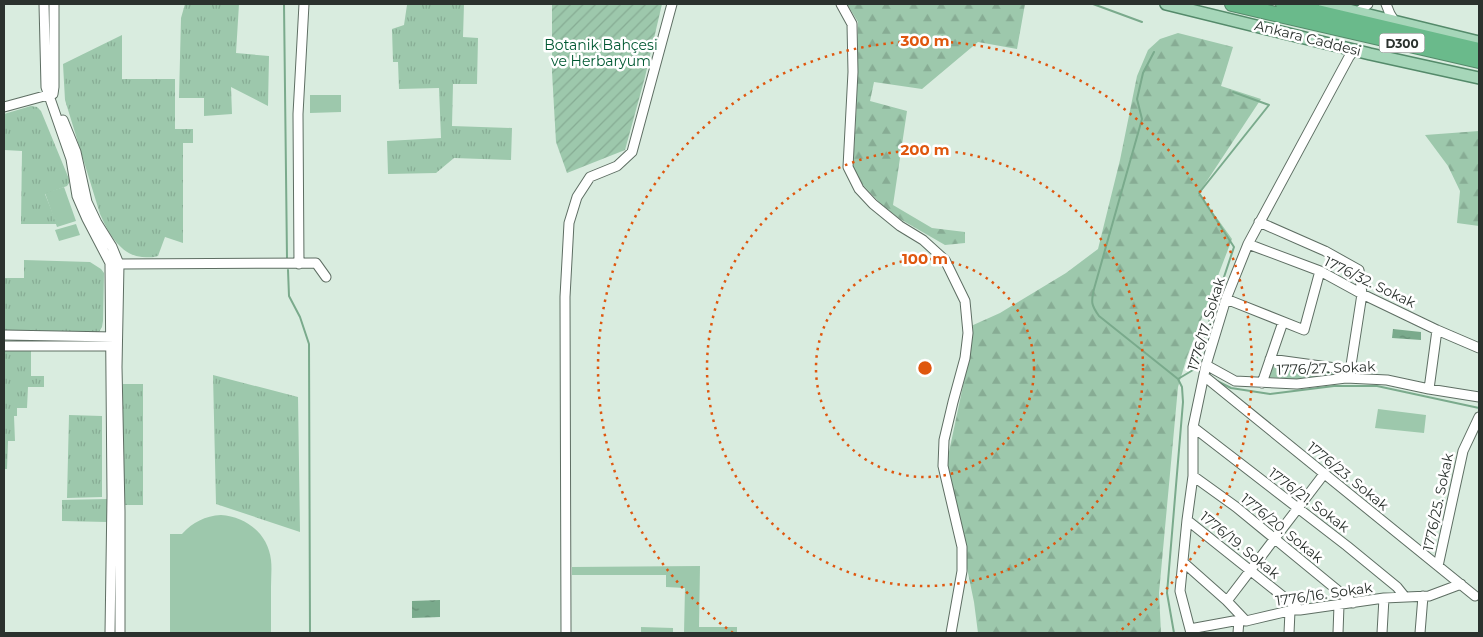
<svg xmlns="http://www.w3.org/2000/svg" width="1483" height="637" font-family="Montserrat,sans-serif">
  <defs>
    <pattern id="grass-tufts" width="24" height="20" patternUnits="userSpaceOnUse" patternTransform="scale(1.25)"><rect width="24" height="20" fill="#9dc8ac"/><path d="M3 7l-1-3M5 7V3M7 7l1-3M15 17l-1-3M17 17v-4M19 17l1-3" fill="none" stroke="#87ac94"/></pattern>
    <pattern id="forest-firs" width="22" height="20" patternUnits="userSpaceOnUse" patternTransform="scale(1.25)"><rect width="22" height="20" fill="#9dc8ac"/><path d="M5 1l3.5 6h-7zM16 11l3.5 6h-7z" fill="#87ac94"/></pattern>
    <pattern id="garden-furrows" width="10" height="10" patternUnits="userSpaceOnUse" patternTransform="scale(1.25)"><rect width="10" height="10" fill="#9dc8ac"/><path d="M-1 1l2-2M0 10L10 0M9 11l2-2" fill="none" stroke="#87ac94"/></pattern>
    <pattern id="water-ripples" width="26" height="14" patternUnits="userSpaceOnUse" patternTransform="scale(1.25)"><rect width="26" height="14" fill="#7aaa8c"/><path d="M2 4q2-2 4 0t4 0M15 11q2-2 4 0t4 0" fill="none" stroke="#648b73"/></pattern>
  </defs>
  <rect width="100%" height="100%" fill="#d9ecdf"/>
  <path fill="url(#grass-tufts)" d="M 185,4 L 239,4 L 236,53 L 269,56 L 268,106 L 231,87 L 232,114 L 204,116 L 204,98 L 179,98 L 181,18 Z
    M 415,4 L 464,4 L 463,37 L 478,38 L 477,84 L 453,84 L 452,126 L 512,128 L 511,160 L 454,158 L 436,173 L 388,174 L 387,141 L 441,138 L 439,88 L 399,89 L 398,62 L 393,62 L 392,29 L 404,25 L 407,5 Z
    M 122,35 L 122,79 L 175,79 L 175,129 L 193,129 L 193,143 L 183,143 L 183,243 L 165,237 L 158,256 C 152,258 148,257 142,257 C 120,255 108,232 100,214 L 65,100 L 63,64 Z
    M 31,106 L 37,107 L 41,111 L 69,179 L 69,183 L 67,186 L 45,194 L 57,224 L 21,224 L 22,151 L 4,150 L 4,114 Z
    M 24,260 L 90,262 L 101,269 L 104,273 L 103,321 L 102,327 L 99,332 L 4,331 L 4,278 L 24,278 Z
    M 4,351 L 31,351 L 31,376 L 44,376 L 44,387 L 28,387 L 27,408 L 17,408 L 17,416 L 14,416 L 15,441 L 8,441 L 7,469 L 4,469 Z
    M 213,375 L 298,397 L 300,532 L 216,504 Z
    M 123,384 L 143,384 L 143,505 L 123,505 Z
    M 69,415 L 102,416 L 102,497 L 67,498 Z
    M 107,499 L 107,522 L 62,521 L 62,500 Z"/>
  <path fill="url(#forest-firs)" d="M 847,4 L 1025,4 L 1017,49 L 978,42 L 922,89 L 874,82 L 870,101 L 907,111 L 893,205 L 932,228 L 965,232 L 965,243 L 945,245 L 900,219 L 881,204 L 861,183 L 853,167 L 857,100 L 858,22 Z
    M 1178,33 L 1233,47 L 1221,86 L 1261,99 L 1199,193 L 1232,239 L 1187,357 L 1178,387 L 1159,593 L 1161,633 L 978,633 L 974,602 L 946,466 L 970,353 L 971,326 L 1000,313 L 1066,273 L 1098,249 L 1120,160 L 1137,76 L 1148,50 L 1160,39 Z
    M 1479,131 L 1479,226 L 1457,223 L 1460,191 L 1448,166 L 1425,135 Z"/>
  <path fill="#9dc8ac" d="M 310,95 L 341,95 L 341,112 L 310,113 Z
    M 64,187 L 76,221 L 57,227 L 45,193 Z
    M 76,224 L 80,235 L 59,241 L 55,230 Z
    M 1272,365 L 1343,373 L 1299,380 L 1269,377 Z
    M 1378,409 L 1426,415 L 1424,433 L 1375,428 Z
    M 221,515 C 246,517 268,533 271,560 C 272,569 271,578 271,587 C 271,602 271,618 271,633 L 170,633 L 170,534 L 182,534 C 193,522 205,516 221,515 Z
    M 700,566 L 699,627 L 737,627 L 737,633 L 684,633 L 685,588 L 666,587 L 666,575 L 572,575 L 572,567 Z
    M 641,627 L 673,628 L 673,633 L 641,633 Z"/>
  <path fill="url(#garden-furrows)" d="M 552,4 L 662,4 L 645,77 L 625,150 L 567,173 L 556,142 L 552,72 Z"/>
  <path fill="url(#water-ripples)" d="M 1393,329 L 1421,332 L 1421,340 L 1392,338 Z
    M 440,600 L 440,617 L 412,618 L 412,601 Z"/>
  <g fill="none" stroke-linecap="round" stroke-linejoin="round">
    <path stroke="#7aaa8c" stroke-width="2" d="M 284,4 L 287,258
      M 1093,4 L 1142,22
      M 1154,52 L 1143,73 L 1137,99 L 1142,119 L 1094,289 C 1091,302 1091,305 1099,316 L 1178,379 L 1182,387 L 1183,402 L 1167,593 L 1174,633
      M 288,270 L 289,296 L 300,317 L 309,344 L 310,633
      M 1178,379 L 1193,370 L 1234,247 L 1199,193 L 1269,105 L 1233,92
      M 1215,380 L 1231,388 L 1270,394 L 1334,386 L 1377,386 L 1479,408"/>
    <defs>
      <path id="minor" d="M 44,4 L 46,87 L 71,159 L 77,196 L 87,219 L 110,263 L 112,496 L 110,633
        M 841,4 L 852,24 L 853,72 L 848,167 L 859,189 L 873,204 L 900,226 L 923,240 L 945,260 L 965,301 L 968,333 L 965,358 L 953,402 L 944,440 L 943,466 L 962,547 L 962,571 L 951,633
        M 1386,4 L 1390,14 L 1395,22
        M 1358,12 L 1368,4
        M 53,94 L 54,87 L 54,4
        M 4,107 L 48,95 L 49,92 L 52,92
        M 63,120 L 76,152 L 87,202 L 97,223 L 112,247 L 119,264 L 117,367 L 120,511 L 120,633
        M 1259,222 L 1325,251 L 1359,270 L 1362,294 L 1349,378
        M 1248,244 L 1320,271 L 1362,294 L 1437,330 L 1479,348
        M 119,264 L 316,263 L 326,277
        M 299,264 L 298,114 L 304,4
        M 1226,299 L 1304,330 L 1320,271
        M 4,335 L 114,337
        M 4,346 L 116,346
        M 1270,359 L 1350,370
        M 1206,365 L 1235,381 L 1297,384 L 1346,378 L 1387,380 L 1429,389 L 1479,397
        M 1204,376 L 1475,596
        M 1262,383 L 1283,322
        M 1429,389 L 1437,330
        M 1193,427 L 1347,546 L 1397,587 L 1405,597
        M 1193,476 L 1236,507 L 1353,603
        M 1187,520 L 1300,610
        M 1183,562 L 1227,601 L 1246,621
        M 1438,566 L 1463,451 L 1479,417
        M 1227,601 L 1324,474
        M 1190,629 L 1239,620 L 1246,621 L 1293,610 L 1300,610 L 1384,598 L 1429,596 L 1461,584
        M 566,633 L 565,297 L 569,223 L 577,197 L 590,177 L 617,166 L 632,152 L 672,4
        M 1191,633 L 1180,591 L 1187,520 L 1193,476 L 1193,427 L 1206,365 L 1226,299 L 1248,244 L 1349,57 L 1355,49
        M 1238,633 L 1239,620
        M 1289,633 L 1290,611
        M 1338,633 L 1339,605
        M 1382,633 L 1384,598
        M 1420,633 L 1423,596"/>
      <path id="major" d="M 1166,4 L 1370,54 L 1479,78
        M 1324,4 L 1479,42"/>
      <path id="highway" d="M 1232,4 L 1479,61
        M 1283,4 L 1479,50"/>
    </defs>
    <use href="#minor" stroke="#5e6e63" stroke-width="11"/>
    <use href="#major" stroke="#548a6a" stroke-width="14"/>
    <use href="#highway" stroke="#548a6a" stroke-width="16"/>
    <use href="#minor" stroke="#fff" stroke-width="9"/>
    <use href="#major" stroke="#a6d6b9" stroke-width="11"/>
    <use href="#highway" stroke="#6aba8b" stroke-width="14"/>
  </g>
  <g fill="none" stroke="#df570e" stroke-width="2.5" stroke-dasharray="2.5 5">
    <circle cx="925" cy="368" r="109"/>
    <circle cx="925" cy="368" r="218"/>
    <path d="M733 633A327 327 0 1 1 1117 633"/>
  </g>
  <g text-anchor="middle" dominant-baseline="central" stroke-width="5" stroke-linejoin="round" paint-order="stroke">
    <rect fill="#fff" stroke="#6b706d" stroke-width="1" x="1379.5" y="33.5" width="45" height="19" rx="4"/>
    <g font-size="12" font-weight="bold" fill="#2b322e">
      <text x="1402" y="43">D300</text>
    </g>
    <g font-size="14" fill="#2b322e" stroke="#fff">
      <text transform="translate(1308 38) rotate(14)">Ankara Caddesi</text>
      <text transform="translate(1370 282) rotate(26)">1776/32. Sokak</text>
      <text transform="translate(1206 324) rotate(-73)">1776/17. Sokak</text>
      <text transform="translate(1326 368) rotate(-2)">1776/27. Sokak</text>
      <text transform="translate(1348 476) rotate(39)">1776/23. Sokak</text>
      <text transform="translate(1309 500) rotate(37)">1776/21. Sokak</text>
      <text transform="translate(1438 502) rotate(-78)">1776/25. Sokak</text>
      <text transform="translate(1282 528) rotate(39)">1776/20. Sokak</text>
      <text transform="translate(1240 545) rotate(39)">1776/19. Sokak</text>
      <text transform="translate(1324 594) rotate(-8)">1776/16. Sokak</text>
    </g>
    <g font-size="14" fill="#005832" stroke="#fff">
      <text x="601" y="45">Botanik Bahçesi<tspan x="601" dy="16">ve Herbaryum</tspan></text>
    </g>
  </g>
  <circle cx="925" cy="368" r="8" fill="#df570e" stroke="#fff" stroke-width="2.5"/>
  <g font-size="15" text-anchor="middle" font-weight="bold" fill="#df570e" stroke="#fff" stroke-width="5" stroke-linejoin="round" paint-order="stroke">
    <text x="925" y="46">300 m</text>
    <text x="925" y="155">200 m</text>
    <text x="925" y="264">100 m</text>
  </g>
  <rect width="1483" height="637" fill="none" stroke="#2b322e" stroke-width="10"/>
</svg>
